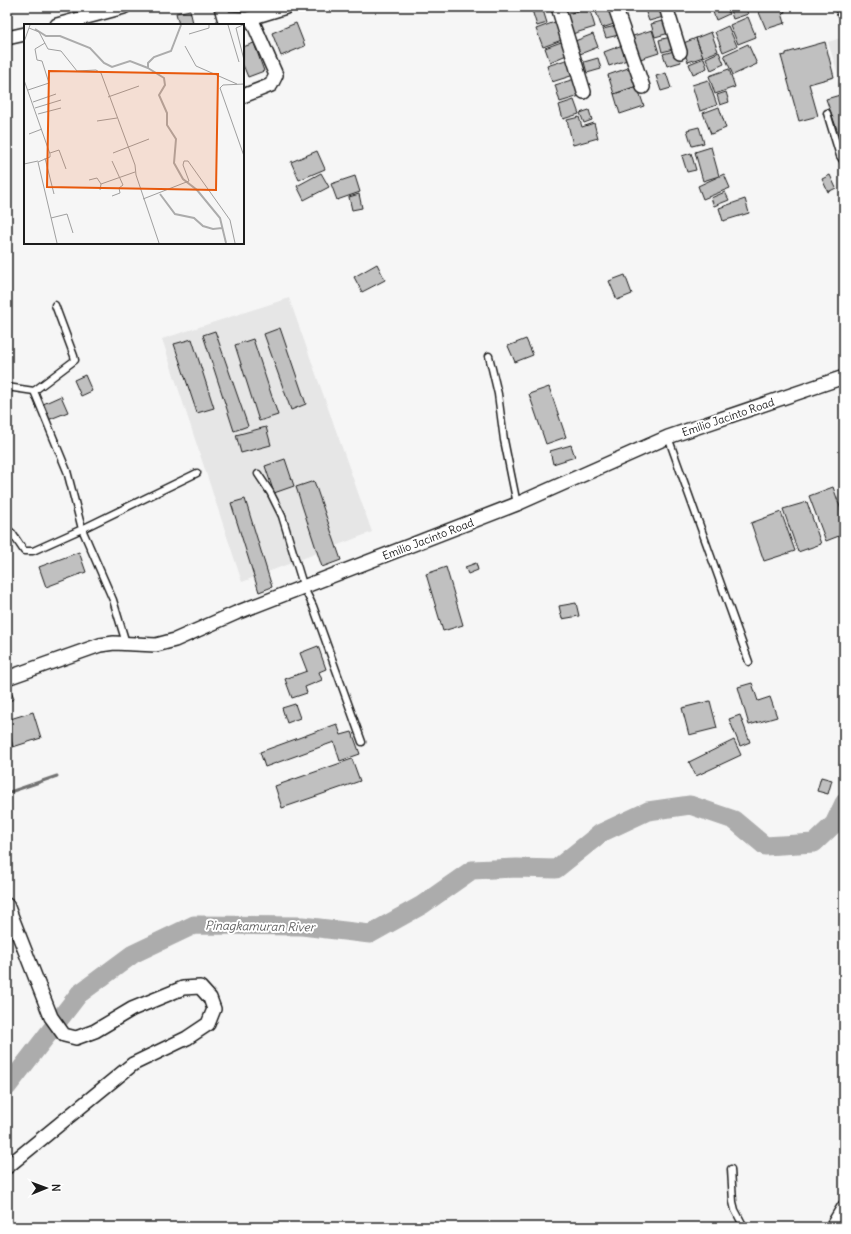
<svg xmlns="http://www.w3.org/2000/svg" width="851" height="1234" font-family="Delius,sans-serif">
  <rect width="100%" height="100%" fill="#f6f6f6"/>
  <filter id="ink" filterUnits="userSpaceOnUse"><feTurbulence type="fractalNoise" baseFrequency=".025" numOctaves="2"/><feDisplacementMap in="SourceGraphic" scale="8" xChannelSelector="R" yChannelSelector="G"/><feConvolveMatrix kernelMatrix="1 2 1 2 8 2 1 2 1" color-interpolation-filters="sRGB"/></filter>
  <g filter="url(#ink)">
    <path fill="#e6e6e6" d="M 844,37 L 844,93 L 828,42 Z
      M 289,298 L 372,532 L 242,582 L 162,339 Z"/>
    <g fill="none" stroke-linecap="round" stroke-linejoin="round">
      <path stroke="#727272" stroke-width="3" d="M 7,793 L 57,776"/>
      <path stroke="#acacac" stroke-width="19" d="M 7,1087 L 79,994 L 133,954 L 194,925 L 302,926 L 370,934 L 422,905 L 472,870 L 517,868 L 556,869 L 601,833 L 648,811 L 690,805 L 734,820 L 765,846 L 814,843 L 834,824 L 844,803"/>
    </g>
    <path fill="#c0c0c0" stroke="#1c1c1c" d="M 531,7 L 542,7 L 547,23 L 537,26 Z
      M 589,7 L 595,27 L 572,34 L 565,15 Z
      M 603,7 L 612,7 L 617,23 L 602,28 L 595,9 Z
      M 644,7 L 665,7 L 667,16 L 649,21 Z
      M 712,7 L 726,7 L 729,14 L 716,20 L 711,7 Z
      M 729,7 L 745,7 L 748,14 L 733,19 Z
      M 770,7 L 784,7 L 785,12 L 782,13 L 785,23 L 766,29 L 758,10 Z
      M 834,7 L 844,7 L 844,14 L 837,16 Z
      M 190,10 L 193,23 L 179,25 L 176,13 Z
      M 748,17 L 756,37 L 738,44 L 730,25 Z
      M 669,19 L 673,32 L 655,37 L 651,24 Z
      M 560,20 L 567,38 L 543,47 L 536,29 Z
      M 296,23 L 305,46 L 281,56 L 272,33 Z
      M 620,25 L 623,34 L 606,38 L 603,29 Z
      M 728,26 L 737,46 L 723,52 L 715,32 Z
      M 652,30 L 659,53 L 637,60 L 630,37 Z
      M 711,32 L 718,51 L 703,57 L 696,38 Z
      M 593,34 L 598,47 L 580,54 L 575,41 Z
      M 674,36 L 677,48 L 662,52 L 659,40 Z
      M 696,38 L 703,57 L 688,62 L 681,44 Z
      M 564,41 L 569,54 L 550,62 L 545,48 Z
      M 825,42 L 834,77 L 809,84 L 818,116 L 799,121 L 781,56 L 786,55 L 786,53 Z
      M 254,43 L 264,71 L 248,77 L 243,65 L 243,47 Z
      M 625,44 L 630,59 L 609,66 L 604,52 Z
      M 748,44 L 757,64 L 733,75 L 724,55 Z
      M 678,50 L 681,62 L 667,66 L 663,54 Z
      M 719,52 L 724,64 L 711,70 L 706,58 Z
      M 572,58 L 577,74 L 552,82 L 547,66 Z
      M 598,58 L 601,69 L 587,73 L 584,62 Z
      M 704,58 L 707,68 L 693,74 L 689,64 Z
      M 631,67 L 637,86 L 614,94 L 608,75 Z
      M 729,69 L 735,87 L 715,94 L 709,76 Z
      M 666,73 L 671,88 L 661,91 L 656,76 Z
      M 578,78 L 583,95 L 560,102 L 555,85 Z
      M 708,80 L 717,105 L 700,111 L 692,85 Z
      M 637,86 L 644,106 L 620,114 L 614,94 Z
      M 726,92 L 729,102 L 720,105 L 717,95 Z
      M 840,95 L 844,108 L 844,134 L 839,135 L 826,99 Z
      M 574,100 L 579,114 L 563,119 L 559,105 Z
      M 719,107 L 726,128 L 711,134 L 703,113 Z
      M 589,110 L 592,120 L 584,123 L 580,113 Z
      M 579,117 L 582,127 L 594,123 L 598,138 L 573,145 L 567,120 Z
      M 699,127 L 704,143 L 692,146 L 687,130 Z
      M 711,147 L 719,176 L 703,181 L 695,152 Z
      M 317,151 L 325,169 L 299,180 L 291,162 Z
      M 691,153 L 696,170 L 687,172 L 682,156 Z
      M 321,173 L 329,187 L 304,200 L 297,186 Z
      M 724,174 L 730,188 L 703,199 L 698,186 Z
      M 830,175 L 836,188 L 828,192 L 822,179 Z
      M 355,176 L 360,192 L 337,200 L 331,184 Z
      M 725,192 L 729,200 L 714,206 L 711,198 Z
      M 359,194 L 362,208 L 352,210 L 349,197 Z
      M 745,199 L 749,213 L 723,221 L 719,208 Z
      M 377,264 L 385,280 L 362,292 L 354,277 Z
      M 625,275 L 632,294 L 617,300 L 609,281 Z
      M 280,328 L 306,404 L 291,410 L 264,334 Z
      M 215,331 L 248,426 L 234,431 L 203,335 Z
      M 192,339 L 214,408 L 197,413 L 174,344 Z
      M 253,339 L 278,415 L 259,421 L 235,345 Z
      M 526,339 L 533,355 L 515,362 L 508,346 Z
      M 85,375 L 92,391 L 81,396 L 74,380 Z
      M 549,387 L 566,437 L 546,444 L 529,394 Z
      M 61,396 L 68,412 L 48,420 L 41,405 Z
      M 266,427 L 271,445 L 241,453 L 236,435 Z
      M 571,445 L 575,457 L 553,464 L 550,451 Z
      M 285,459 L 294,486 L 274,493 L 265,466 Z
      M 314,481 L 341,560 L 322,567 L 296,487 Z
      M 833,487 L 844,518 L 844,534 L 826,541 L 809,496 Z
      M 245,499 L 272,587 L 259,592 L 231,503 Z
      M 807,502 L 821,544 L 798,552 L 783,509 Z
      M 781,512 L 795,551 L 764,561 L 751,523 Z
      M 79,552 L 86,572 L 46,587 L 39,567 Z
      M 476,563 L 478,570 L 468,574 L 465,567 Z
      M 446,567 L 463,625 L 443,631 L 426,574 Z
      M 576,603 L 579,616 L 562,619 L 559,606 Z
      M 318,646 L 326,669 L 319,672 L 322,680 L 305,687 L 307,693 L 292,698 L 285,679 L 307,671 L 300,653 Z
      M 752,683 L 758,701 L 770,697 L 777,717 L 749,725 L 738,687 Z
      M 9,687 L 14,699 L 7,702 L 7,688 Z
      M 710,701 L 717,728 L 689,735 L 682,708 Z
      M 295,704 L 300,718 L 287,723 L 282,708 Z
      M 33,712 L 41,738 L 13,747 L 7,725 L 7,720 Z
      M 740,715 L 750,742 L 740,746 L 729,719 Z
      M 337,724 L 341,735 L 352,732 L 360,754 L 340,761 L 334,742 L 265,767 L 260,752 Z
      M 734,740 L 741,755 L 696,776 L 689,762 Z
      M 352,759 L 360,781 L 282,808 L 275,786 Z
      M 821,777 L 832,780 L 828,794 L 817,791 Z"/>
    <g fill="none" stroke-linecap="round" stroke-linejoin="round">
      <defs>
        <path id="lane" d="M 827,113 L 840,156 L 844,162
          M 489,356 L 498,394 L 504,440 L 517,504
          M 7,387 L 34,391 L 67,471 L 82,529 L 113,600 L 126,643
          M 34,391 L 75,360 L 74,356 L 55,305
          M 668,437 L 749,662
          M 258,474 L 270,492 L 282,516 L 304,588 L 313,606 L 362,742
          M 7,529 L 12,533 L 24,551 L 33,551 L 82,529 L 197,473
          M 731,1169 L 733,1202 L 735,1210 L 744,1227"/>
        <path id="street" d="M 221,7 L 224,18 L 247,19 L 286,7
          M 558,7 L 584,92
          M 615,7 L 643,87
          M 666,7 L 680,52
          M 57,25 L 124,7
          M 7,38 L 25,34
          M 243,96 L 271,85 L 276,75 L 251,18
          M 7,678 L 100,645 L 114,643 L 156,645 L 175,640 L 236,613 L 517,504 L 668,437 L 844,377
          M 7,905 L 51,1017 L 64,1035 L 76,1038 L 95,1031 L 132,1009 L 183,988 L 200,987 L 210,998 L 214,1009 L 208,1024 L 187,1038 L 133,1064 L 7,1167
          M 832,1227 L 844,1207"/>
      </defs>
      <use href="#lane" stroke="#1c1c1c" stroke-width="9"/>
      <use href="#street" stroke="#1c1c1c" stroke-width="16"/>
      <use href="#lane" stroke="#fff" stroke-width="6"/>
      <use href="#street" stroke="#fff" stroke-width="13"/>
    </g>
  </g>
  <g text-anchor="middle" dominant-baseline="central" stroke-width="4" stroke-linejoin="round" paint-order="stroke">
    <g font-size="11" fill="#1c1c1c" stroke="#fff">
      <text transform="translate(728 417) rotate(-19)">Emilio Jacinto Road</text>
      <text transform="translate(428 539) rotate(-21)">Emilio Jacinto Road</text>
    </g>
    <g font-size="12" font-style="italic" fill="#5d5d5d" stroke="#fff">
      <text transform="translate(260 926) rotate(1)">Pinagkamuran River</text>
    </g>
  </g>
  <g transform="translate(24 24)">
    <rect width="220" height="220" fill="#f6f6f6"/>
    <path fill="none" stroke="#acacac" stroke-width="2" d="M 157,1 L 147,27 L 130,33 L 124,39 L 124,44 L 140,54 L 141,61 L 135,71 L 143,89 L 143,101 L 152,115 L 150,139 L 159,155 L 173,166 L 196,194 L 202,219M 11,5 L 22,12 L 36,12 L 66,24 L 80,39 L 88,43 L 106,37 L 124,44M 136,170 L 151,190 L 170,194 L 179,202 L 189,205 L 198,204"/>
    <path fill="none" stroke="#9f9f9f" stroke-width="1" d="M 204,1 L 215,38M 219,1 L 212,4 L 220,36M 5,4 L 15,8 L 24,25 L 37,27 L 53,47 L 72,46 L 77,49 L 111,141 L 112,151 L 135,219M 165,10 L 185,4 L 185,1M 0,18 L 6,1M 161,22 L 172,42 L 213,60M 0,56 L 26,130 L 26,133 L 14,138 L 33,219M 220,60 L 199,61 L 196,64 L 220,132M 4,66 L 25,59 L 18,37 L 13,36 L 11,25 L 21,19M 84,73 L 115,62M 9,78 L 32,70M 11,84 L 37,76M 14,90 L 37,84M 73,97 L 93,94M 5,110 L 18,105M 26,129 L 35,126 L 42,145M 89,129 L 125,115M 21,134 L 30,170M 0,140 L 14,137M 65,156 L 73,154 L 77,160M 76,166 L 77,160 L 111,148M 88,172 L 96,169 L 95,164 L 99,161 L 88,137M 119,175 L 165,157 L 159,141 L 160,137 L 164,137 L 206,196 L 211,219M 27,194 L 43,190 L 49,209"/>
    <path fill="#e8590c" fill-opacity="0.15" stroke="#e8590c" stroke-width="2" d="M 25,47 L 194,50 L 192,166 L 23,163 Z"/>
    <rect width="220" height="220" fill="none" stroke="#1c1c1c" stroke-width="2"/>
  </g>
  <rect width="851" height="1234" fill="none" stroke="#fff" stroke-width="24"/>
  <rect x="12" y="12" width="827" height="1210" fill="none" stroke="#1c1c1c" stroke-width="1.5" filter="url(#ink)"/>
  <g transform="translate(46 1188) rotate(89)" stroke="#ffffff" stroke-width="3" paint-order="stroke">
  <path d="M0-3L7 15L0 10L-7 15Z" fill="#1c1c1c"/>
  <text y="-6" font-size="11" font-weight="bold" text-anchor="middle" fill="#1c1c1c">N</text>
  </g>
</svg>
